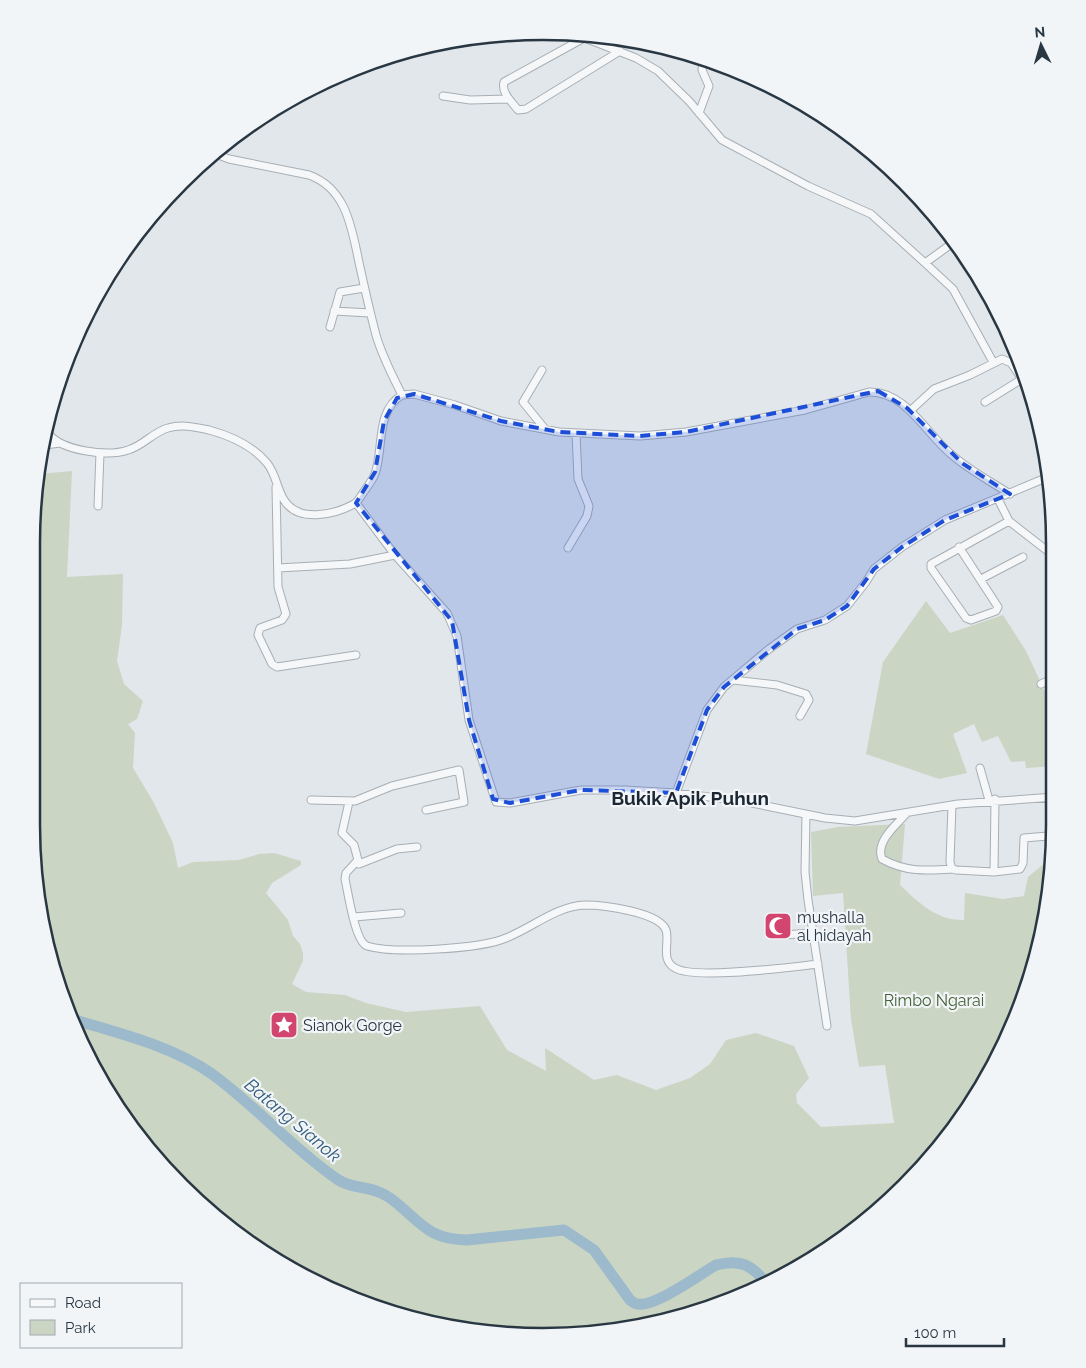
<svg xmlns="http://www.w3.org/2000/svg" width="1086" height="1368" font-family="Raleway,sans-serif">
  <rect width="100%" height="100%" fill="#e2e7eb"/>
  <path fill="#cad5c3" d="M 72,471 L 67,577 L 123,574 L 122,625 L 117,661 L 124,684 L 143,701 L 137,719 L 128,724 L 135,733 L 133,768 L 154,803 L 173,843 L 178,868 L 193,862 L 239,860 L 259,854 L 274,853 L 301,861 L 301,865 L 272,883 L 266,893 L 288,920 L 293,936 L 300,944 L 303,953 L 303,961 L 292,984 L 306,992 L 345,995 L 366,1003 L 406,1012 L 480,1006 L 507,1050 L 546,1071 L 545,1048 L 594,1080 L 617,1075 L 656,1090 L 690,1078 L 710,1064 L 726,1040 L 756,1033 L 794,1046 L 809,1078 L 796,1094 L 797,1103 L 821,1127 L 894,1123 L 885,1065 L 859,1067 L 851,1019 L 843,893 L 813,896 L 811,832 L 838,827 L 905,824 L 900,885 C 918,902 937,921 964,920 L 965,893 L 1003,899 L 1024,896 L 1028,877 L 1052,857 L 1048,894 L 1040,898 L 1046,911 L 1045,925 L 1016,1021 L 968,1110 L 881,1210 L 799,1268 L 675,1319 L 543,1337 L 410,1319 L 287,1268 L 181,1187 L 100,1081 L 49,957 L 31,825 L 32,510 L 39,474 Z
    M 926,601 L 950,633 L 1003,615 L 1026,651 L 1054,711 L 1055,766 L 1026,768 L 1025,761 L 1011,762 L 998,736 L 982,742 L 974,724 L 953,734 L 967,773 L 939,779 L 866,754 L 883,662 Z"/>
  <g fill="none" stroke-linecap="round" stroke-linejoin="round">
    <path stroke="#9cbacc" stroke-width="11" d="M 75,1020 C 121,1034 172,1046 212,1074 C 256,1106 292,1148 337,1179 C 352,1190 373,1185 390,1198 C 420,1220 425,1239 467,1240 L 564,1230 L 594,1250 L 630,1300 C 633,1302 635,1304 637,1304 C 654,1308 700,1274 716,1265 C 739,1259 751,1264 765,1282"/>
    <defs>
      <path id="minor" d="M 572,33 L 636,58 L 658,71 L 689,101 L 722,140 L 808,186 L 871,214 L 925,263 L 954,242
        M 584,38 L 504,82 C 501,93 512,102 518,110 L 526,109 L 620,51
        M 443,96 L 470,100 L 509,99
        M 699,113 L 709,86 L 702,70 L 703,59
        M 213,153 L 229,159 L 309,175 C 348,189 352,231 360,267 C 365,290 370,312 376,335 C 382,356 392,375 402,395
        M 925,263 L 953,289 L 993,362
        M 334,311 L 370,313
        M 330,327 L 340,292 L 364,288
        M 542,370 L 523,402 L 545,429
        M 985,402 L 1022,379
        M 910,411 L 934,389 L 970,375 L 1002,359 L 1011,363 L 1027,386
        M 48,433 C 61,451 108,457 128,450 C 143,446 153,432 168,428 C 181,424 195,427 209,430 C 231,436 252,445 267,463 C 276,474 277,489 284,500 C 298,523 334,515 354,504 C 358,502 360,497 363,493 C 367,487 372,481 375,474 C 384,449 375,411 402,395 L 414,394 L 455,405 L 501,421 L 559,432 L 640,436 L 686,432 L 805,410 L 869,392 C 906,391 926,434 952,455 C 969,470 990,481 1010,494
        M 45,445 L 60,443
        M 276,487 L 278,587 L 286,614 L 282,620 L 260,628 L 258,635 L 272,664 L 277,667 L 356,655
        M 998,499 L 1009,521 L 1054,556
        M 356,503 L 395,555 L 447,613 L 457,636 L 469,720 L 496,802 L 510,803 L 581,790 L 625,790 L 676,793 L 742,801 L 825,818 L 855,821 L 958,804 L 1055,797
        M 98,506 L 100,453
        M 959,547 L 998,607 L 996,611 L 971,620 L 966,618 L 931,568 L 931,564 L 1009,521
        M 568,548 L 587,516 L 589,506 L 578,479 L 576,433
        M 278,568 L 350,564 L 395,555
        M 981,579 L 1023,557
        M 733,680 L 777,685 L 806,694 L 809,700 L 800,716
        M 1041,684 L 1054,678
        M 980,768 L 989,800
        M 676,793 L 707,710 L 724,687 L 769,649 L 797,629 L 825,620 L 847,606 L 866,582 L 874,569 L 902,547 L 945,520 L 1048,477
        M 1052,797 L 1055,826
        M 311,800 L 355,801 L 392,786 L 459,770 L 464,802 L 426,810
        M 349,802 L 342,833 L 354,845 L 359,864 L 397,849 L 417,847
        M 952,805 L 950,862 L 952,869 L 956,870 L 994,872 L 1020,869 L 1023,863 L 1024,838 L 1048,836 L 1054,832
        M 806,814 L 805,872 L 808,900 L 827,1026
        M 906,814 C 896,825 875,842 882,859 C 905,872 926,871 952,869
        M 357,861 L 346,873 L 345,879 C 348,892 355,942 367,946 C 394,954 480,949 506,938 C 532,928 556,906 585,905 C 603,905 659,912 666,930 C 670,942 660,960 675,968 C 694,980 791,967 818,964
        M 994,872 L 995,799
        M 354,917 L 401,913
        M 783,935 L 812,933"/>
    </defs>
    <use href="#minor" stroke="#a7afb5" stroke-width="9"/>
    <use href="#minor" stroke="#f5f7f9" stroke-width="7"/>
  </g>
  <path fill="#1d4ed8" fill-opacity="0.2" stroke="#1d4ed8" stroke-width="4" stroke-dasharray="10 6" stroke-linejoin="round" d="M 878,391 L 907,408 L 962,463 L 1010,494 L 945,520 L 902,547 L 874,569 L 847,606 L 825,620 L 797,629 L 724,687 L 707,710 L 676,793 L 581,790 L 510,803 L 493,799 L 469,720 L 452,621 L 356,503 L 375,472 L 384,421 L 397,398 L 414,394 L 501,421 L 559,432 L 640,436 L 686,432 Z"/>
  <defs>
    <symbol id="mosque-square" viewBox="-11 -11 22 22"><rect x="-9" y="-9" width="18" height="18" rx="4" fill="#d2456e" stroke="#f2f5f8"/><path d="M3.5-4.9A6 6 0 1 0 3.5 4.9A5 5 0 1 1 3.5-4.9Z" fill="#fff"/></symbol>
    <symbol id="sight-square" viewBox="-11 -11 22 22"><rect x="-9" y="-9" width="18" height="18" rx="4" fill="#d2456e" stroke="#f2f5f8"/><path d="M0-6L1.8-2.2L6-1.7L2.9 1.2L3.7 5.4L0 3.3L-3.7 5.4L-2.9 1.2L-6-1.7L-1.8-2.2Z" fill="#fff"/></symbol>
  </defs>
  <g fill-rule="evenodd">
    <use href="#mosque-square" x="762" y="910" width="32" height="32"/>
    <use href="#sight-square" x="268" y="1009" width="32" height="32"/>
  </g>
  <g text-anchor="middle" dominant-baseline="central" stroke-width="4.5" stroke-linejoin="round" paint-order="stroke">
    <g font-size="16" fill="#293743" stroke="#f2f5f8" text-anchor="start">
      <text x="797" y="917">mushalla<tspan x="797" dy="18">al hidayah</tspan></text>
      <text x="303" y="1025">Sianok Gorge</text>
    </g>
    <g font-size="16" fill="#446036" stroke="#f2f5f8">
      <text x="934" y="1000">Rimbo Ngarai</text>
    </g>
    <g font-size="18" font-style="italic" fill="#325c79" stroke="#f2f5f8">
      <text transform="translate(293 1120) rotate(40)">Batang Sianok</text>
    </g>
    <g font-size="19" font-weight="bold" fill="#1c2734" stroke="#f2f5f8">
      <text x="690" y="798">Bukik Apik Puhun</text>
    </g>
  </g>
  <path d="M0 0H1086V1368H0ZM543 40H543A503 503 0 0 1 1046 543V825A503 503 0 0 1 543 1328H543A503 503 0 0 1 40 825V543A503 503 0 0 1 543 40Z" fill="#f2f5f8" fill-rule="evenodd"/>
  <path fill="none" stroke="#293743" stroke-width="2.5" d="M543 40H543A503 503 0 0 1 1046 543V825A503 503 0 0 1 543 1328H543A503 503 0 0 1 40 825V543A503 503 0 0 1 543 40Z"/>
  <rect x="20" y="1283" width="162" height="65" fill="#f2f5f8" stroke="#a2a9b0"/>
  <rect x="30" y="1299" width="25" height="8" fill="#f5f7f9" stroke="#a2a9b0"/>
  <text x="65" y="1308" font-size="15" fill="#293743">Road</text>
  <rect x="30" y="1320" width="25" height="15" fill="#cad5c3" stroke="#a2a9b0"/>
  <text x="65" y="1333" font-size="15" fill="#293743">Park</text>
  <g transform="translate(1041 45) rotate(355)" stroke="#f2f5f8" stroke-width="4" paint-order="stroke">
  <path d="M0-4L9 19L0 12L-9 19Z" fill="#293743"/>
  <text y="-8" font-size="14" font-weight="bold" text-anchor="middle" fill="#293743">N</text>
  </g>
  <path d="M906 1338v8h98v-8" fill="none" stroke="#293743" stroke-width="2.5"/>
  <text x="914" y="1338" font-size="15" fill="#293743" stroke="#f2f5f8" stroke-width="4" paint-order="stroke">100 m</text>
</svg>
